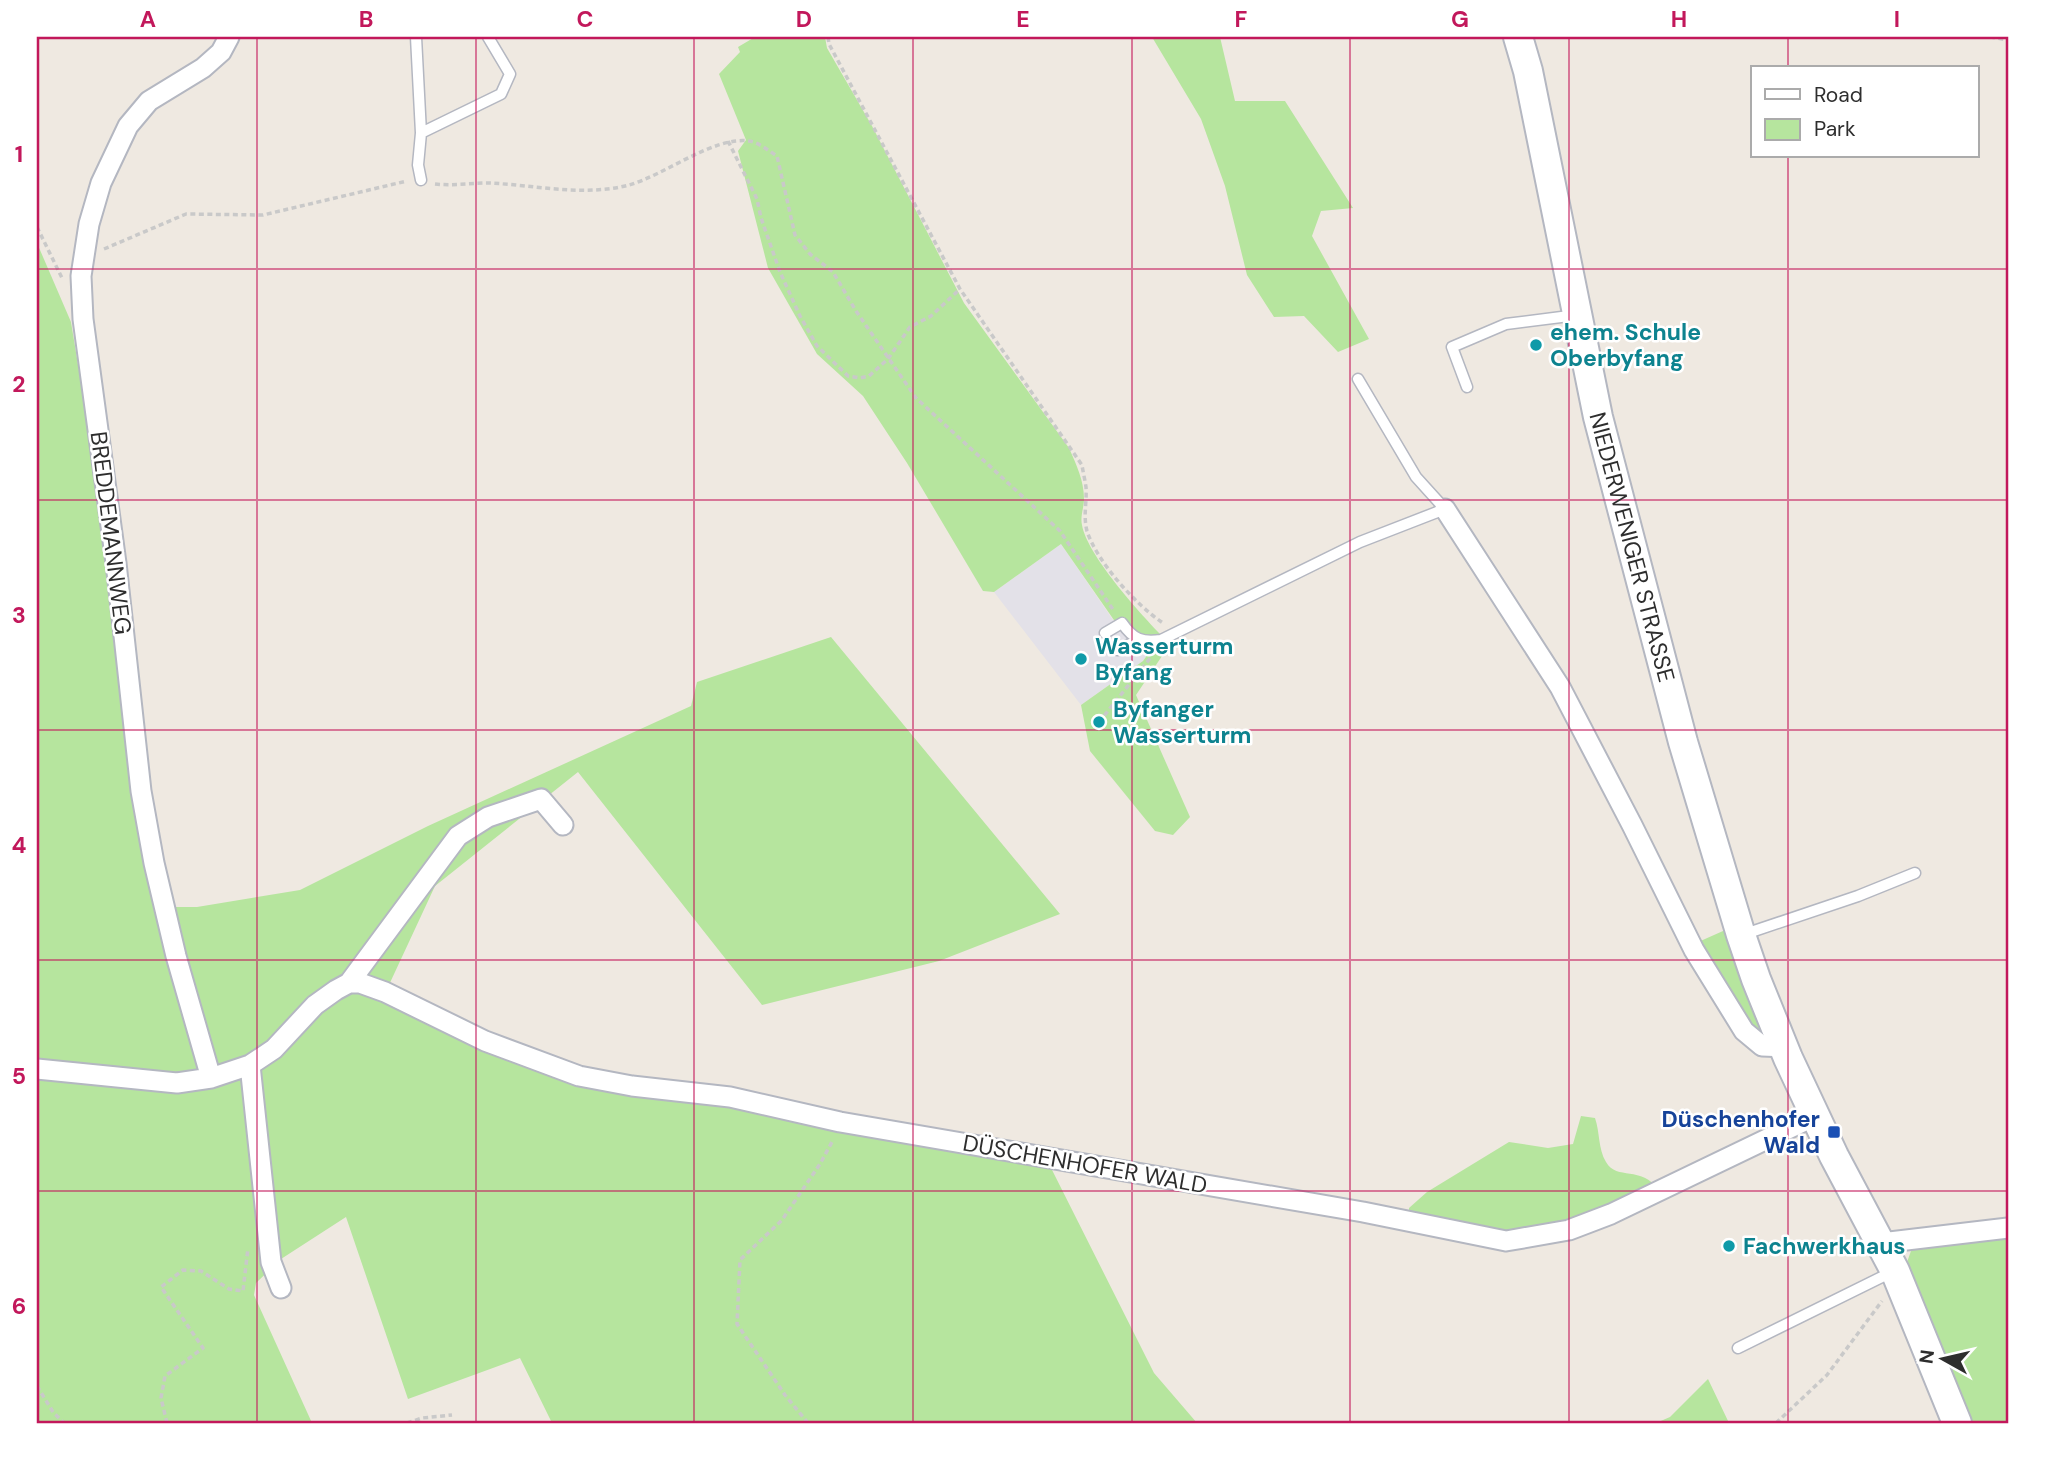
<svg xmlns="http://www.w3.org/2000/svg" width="2045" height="1460" font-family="'DM Sans',sans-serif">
  <rect width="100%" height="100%" fill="#efe9e1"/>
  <path fill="#e3e1e8" d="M 1061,544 L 1115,623 L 1124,616 L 1149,637 L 1160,634 L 1170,644 L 1153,647 L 1143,661 L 1081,705 L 994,592 Z"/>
  <path fill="#b6e59e" d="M 755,37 L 825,37 L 827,48 L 872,126 L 964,303 L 1069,448 C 1076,464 1084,480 1084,499 C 1084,507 1080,517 1082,525 C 1087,555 1139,612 1160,634 C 1141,639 1135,631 1124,617 L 1116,623 L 1061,544 L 994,592 L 983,591 L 907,463 L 863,396 L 817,354 L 768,268 L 738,151 L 746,140 L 719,74 L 740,52 L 738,47 Z
    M 1152,37 L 1220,37 L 1235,101 L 1285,101 L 1353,208 L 1321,211 L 1312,236 L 1369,339 L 1338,352 L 1304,316 L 1274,317 L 1247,275 L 1225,186 L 1201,119 Z
    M 37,243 L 71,322 L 163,883 L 171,907 L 197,907 L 300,890 L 428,826 L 691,706 L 697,682 L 831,637 L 1060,914 L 939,961 L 762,1005 L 578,772 L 435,886 L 388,987 L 578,1073 L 1043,1152 L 1154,1373 L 1197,1423 L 552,1423 L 520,1358 L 408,1399 L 346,1217 L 281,1259 L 256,1283 L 254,1295 L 312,1423 L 37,1423 Z
    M 1170,644 L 1136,695 L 1190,817 L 1173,835 L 1155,831 L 1090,751 L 1081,705 L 1143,661 L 1153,647 Z
    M 1732,927 L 1767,1028 L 1760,1035 L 1750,1032 L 1696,943 Z
    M 1581,1116 L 1595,1118 C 1600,1132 1598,1149 1606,1162 C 1617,1181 1641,1165 1659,1190 L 1520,1239 L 1409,1219 L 1409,1208 L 1427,1192 L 1509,1142 L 1548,1148 L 1573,1144 Z
    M 2008,1233 L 2008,1423 L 1968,1423 L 1905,1268 L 1912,1248 Z
    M 1708,1379 L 1729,1423 L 1656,1423 L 1670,1417 Z"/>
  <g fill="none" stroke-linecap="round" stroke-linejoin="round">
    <defs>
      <path id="lane" d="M 416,37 L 421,133 L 501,94 L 510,74 L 488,37
        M 421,133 L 418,165 L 421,180
        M 1467,387 L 1452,347 L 1506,324 L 1577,315
        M 1105,633 L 1122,623 C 1133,639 1142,643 1161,640 L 1360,542 L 1445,509 L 1416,477 L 1358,379
        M 1117,650 L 1139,640
        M 1745,934 L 1858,896 L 1915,873
        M 1738,1348 L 1894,1271"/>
      <path id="street" d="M 1445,509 L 1560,687 L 1632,825 L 1694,950 L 1744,1031 L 1762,1046 L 1784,1047
        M 349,983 L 458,836 L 488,817 L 541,799 L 563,825
        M 250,1065 L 271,1262 L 281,1288
        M 37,1069 L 177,1083 L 211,1078 L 250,1065 L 274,1049 L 315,1005 L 336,990 L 349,983 L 360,983 L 385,992 L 485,1041 L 579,1076 L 632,1086 L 730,1097 L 840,1122 L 1363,1212 L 1506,1241 L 1569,1230 L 1611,1214 L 1815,1116
        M 211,1078 L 176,956 L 154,863 L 141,791 L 116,563 L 83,319 L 81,276 L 89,224 L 101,183 L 128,126 L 149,101 L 203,68 L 221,52 L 229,37
        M 1881,1243 L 2008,1228"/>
      <g id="secondary">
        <path id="s1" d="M 1518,37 L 1528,71 L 1598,417 L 1683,742 L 1741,935 L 1756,979 L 1788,1058 L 1834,1156 L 1895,1271 L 1957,1423"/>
      </g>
    </defs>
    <use href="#lane" stroke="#b4b7c1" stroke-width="13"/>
    <use href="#street" stroke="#b4b7c1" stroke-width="23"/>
    <use href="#secondary" stroke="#b4b7c1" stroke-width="32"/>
    <path stroke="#c9c9c9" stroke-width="3.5" stroke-dasharray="5 3.5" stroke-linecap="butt" d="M 828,37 L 829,44 L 960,289 L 1082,465 C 1083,472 1085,480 1086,487 C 1087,502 1083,516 1087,531 C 1097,562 1136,605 1163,623
      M 1990,37 L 2008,40
      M 728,141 L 757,199 L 761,218 L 780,272 L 800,316 L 817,346 L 848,376 L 860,378 L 869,376 L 888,359 L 910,327 L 931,316 L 960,289
      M 435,184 C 453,186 471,183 489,183 C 534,185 584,197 629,185 C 665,175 714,136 749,141 C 758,142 769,151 777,156 L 795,235 L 810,254 L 833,272 L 856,311 L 916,398 L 1060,531 L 1114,611
      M 37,227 L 62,278
      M 104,249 L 186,214 L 263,215 L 407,181
      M 1099,722 L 1152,656
      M 37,1386 L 53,1412 L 64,1423
      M 167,1423 L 161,1398 L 165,1376 L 203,1348 L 161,1287 L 183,1270 L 201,1271 L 229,1289 L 243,1291 L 248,1248
      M 407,1423 L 422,1418 L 452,1415
      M 808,1423 L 785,1395 L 737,1324 L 740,1260 L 782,1220 L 820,1164 L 833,1140
      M 1776,1423 L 1827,1375 L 1882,1301"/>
    <use href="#lane" stroke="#fff" stroke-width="10"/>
    <use href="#street" stroke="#fff" stroke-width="19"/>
    <use href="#secondary" stroke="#fff" stroke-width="28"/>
  </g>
  <path fill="none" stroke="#c2185b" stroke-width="2" stroke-opacity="0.55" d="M 257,37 L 257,1423M 476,37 L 476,1423M 694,37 L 694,1423M 913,37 L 913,1423M 1132,37 L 1132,1423M 1350,37 L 1350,1423M 1569,37 L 1569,1423M 1788,37 L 1788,68M 1788,156 L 1788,1423M 37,269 L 2008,269M 37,500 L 2008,500M 37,730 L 2008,730M 37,960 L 2008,960M 37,1191 L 2008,1191"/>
  <g fill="#0f9aa8" stroke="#fff" stroke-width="2.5">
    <circle cx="1536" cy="345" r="7"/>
    <circle cx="1081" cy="659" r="7"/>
    <circle cx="1099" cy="722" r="7"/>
    <circle cx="1729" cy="1246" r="7"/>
  </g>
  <rect fill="#1a4fb4" stroke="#fff" stroke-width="2.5" x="1827" y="1125" width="14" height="14" rx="3.5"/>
  <g text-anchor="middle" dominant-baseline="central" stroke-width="5" stroke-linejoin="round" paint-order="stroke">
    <g font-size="23" font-weight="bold" fill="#0d838f" stroke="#fff" text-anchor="start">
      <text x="1550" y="332">ehem. Schule<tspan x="1550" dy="26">Oberbyfang</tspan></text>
      <text x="1095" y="646">Wasserturm<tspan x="1095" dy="26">Byfang</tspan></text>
      <text x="1113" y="709">Byfanger<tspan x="1113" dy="26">Wasserturm</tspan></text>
      <text x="1743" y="1246">Fachwerkhaus</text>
    </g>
    <g font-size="23" fill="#2e2e2e" stroke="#fff">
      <text transform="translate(111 533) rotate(83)">BREDDEMANNWEG</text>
      <text stroke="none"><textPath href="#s1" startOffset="523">NIEDERWENIGER STRASSE</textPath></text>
      <text transform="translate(1085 1164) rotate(10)">DÜSCHENHOFER WALD</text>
    </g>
    <g font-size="23" font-weight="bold" fill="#164399" stroke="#fff" text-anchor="end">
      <text x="1820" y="1119">Düschenhofer<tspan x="1820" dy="26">Wald</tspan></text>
    </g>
  </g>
  <rect width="2045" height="1460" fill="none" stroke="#ffffff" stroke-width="77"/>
  <rect x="1751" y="66" width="228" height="91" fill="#ffffff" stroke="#ababab" stroke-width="2"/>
  <rect x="1765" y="89" width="35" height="10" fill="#ffffff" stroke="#ababab" stroke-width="2"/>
  <text x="1814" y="102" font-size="21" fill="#2e2e2e">Road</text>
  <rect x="1765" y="119" width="35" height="21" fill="#b6e59e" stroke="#ababab" stroke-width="2"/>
  <text x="1814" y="136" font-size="21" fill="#2e2e2e">Park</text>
  <g transform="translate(1943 1359) rotate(278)" stroke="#ffffff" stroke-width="5" paint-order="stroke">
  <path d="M0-5L12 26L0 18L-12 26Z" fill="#2e2e2e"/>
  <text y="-10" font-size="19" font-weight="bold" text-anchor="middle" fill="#2e2e2e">N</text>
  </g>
  <rect x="38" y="38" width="1969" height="1384" fill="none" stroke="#c2185b" stroke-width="2.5"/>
  <g font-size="23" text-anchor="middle" font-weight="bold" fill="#c2185b">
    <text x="148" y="27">A</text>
    <text x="366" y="27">B</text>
    <text x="585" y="27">C</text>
    <text x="804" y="27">D</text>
    <text x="1023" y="27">E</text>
    <text x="1241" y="27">F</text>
    <text x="1460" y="27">G</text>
    <text x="1679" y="27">H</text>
    <text x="1897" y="27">I</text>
    <text x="19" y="162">1</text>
    <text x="19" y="392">2</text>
    <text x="19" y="623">3</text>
    <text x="19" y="853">4</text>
    <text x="19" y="1084">5</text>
    <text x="19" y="1314">6</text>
  </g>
</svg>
